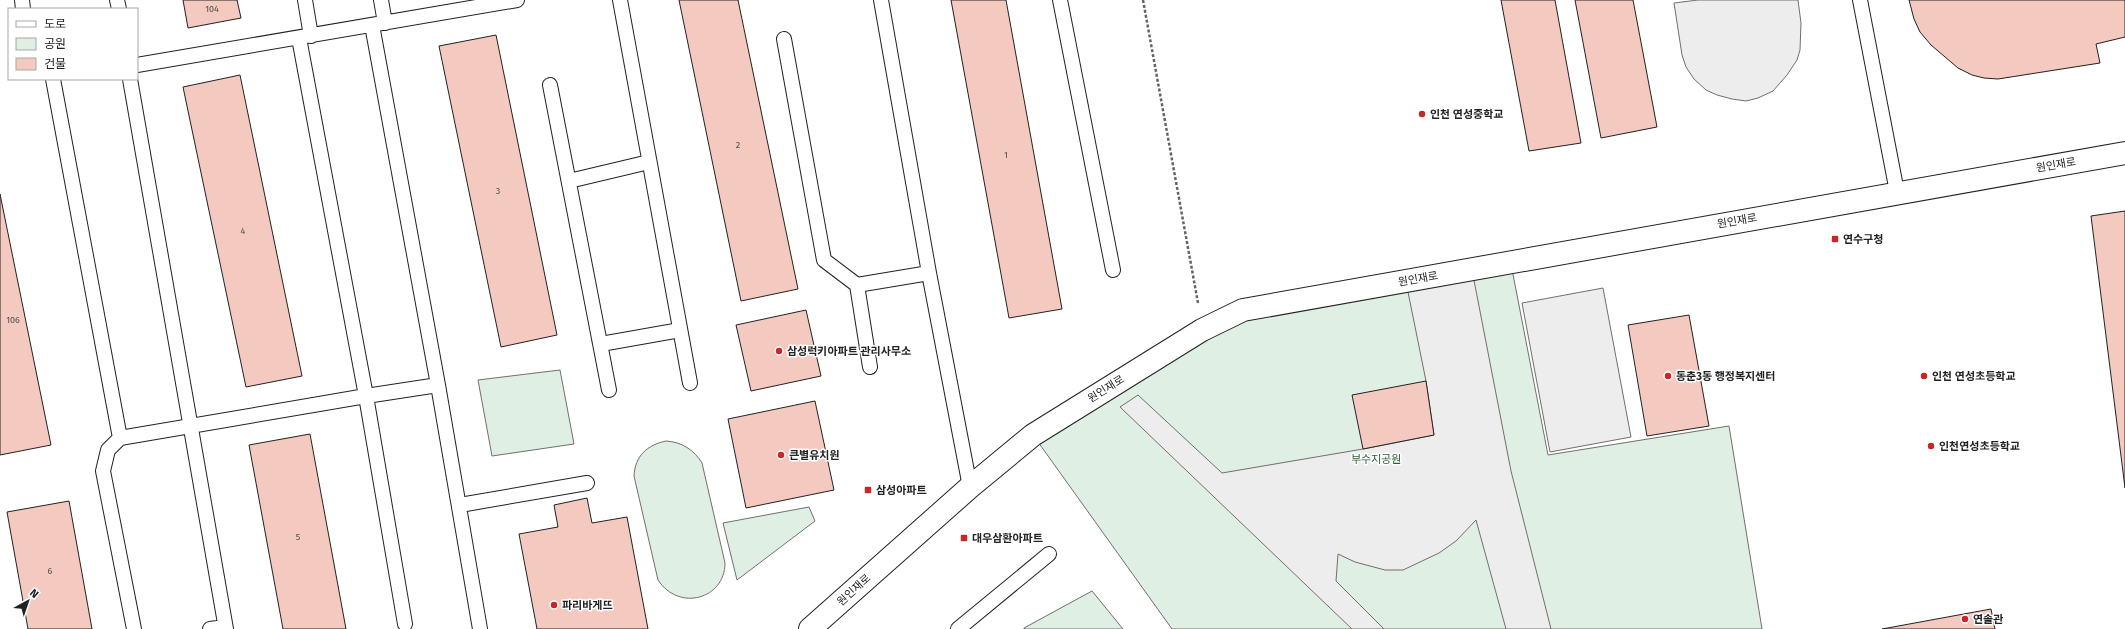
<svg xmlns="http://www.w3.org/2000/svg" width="2125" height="629" font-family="'Fira Sans','Noto Sans KR',sans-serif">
  <rect width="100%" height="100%" fill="#fff"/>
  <path fill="#e0efe3" stroke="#6f6f6f" d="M 1511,264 L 1548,455 L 1729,426 L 1762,629 L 1172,629 L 1033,435 L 1202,330 Z
    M 560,370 L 574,444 L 492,456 L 478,380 Z
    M 666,441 C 682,442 694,450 702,463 L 725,563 C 725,599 679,612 658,580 L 634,476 C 635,456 647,445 666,441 Z
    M 809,507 L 815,521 L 737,580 L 723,523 Z
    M 1092,591 L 1123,629 L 1024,629 L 1024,628 Z"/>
  <path fill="#ededed" stroke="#6f6f6f" d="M 1698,0 L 1798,0 L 1801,23 L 1800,50 L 1797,60 L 1787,75 L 1773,91 L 1758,98 L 1746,101 L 1732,99 L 1717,95 L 1706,90 L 1694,79 L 1686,67 L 1682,55 L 1674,3 Z
    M 1472,270 L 1511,471 L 1551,629 L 1506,629 L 1476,520 L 1456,541 L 1439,553 L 1403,570 L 1385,570 L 1355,562 L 1338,554 L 1336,581 L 1384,629 L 1352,629 L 1120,407 L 1138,395 L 1222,473 L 1363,449 L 1434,435 L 1426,381 L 1407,287 Z
    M 1603,288 L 1631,437 L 1550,452 L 1522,303 Z"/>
  <path fill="#f3c9c0" stroke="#222" d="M 183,0 L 237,0 L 241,18 L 188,28 Z
    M 679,0 L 738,0 L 798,289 L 741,301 Z
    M 951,0 L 1006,0 L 1062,309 L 1009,318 Z
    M 1501,0 L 1555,0 L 1581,143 L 1529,151 Z
    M 1575,0 L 1633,0 L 1657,127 L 1601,138 Z
    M 1909,0 L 2125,0 L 2125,37 L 2096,44 L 2100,63 L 1998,79 L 1984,78 L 1972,75 L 1958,68 L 1931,45 L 1920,32 L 1914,19 Z
    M 496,35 L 557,335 L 501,347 L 439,46 Z
    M 240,75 L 302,376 L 246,387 L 183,87 Z
    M 0,194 L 51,445 L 0,455 Z
    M 2125,211 L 2125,488 L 2091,216 Z
    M 806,310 L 821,376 L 751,391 L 736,325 Z
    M 1689,315 L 1709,426 L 1647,436 L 1628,325 Z
    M 1426,381 L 1434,435 L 1363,449 L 1352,395 Z
    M 815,401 L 834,490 L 746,508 L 728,419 Z
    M 310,434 L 346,629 L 283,629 L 249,445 Z
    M 587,498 L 592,523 L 627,517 L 648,629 L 537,629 L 519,534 L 558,527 L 554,505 Z
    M 69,501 L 92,629 L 28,629 L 7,512 Z
    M 1991,609 L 1995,629 L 1882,629 Z"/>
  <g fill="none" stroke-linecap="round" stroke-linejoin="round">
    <defs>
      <path id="lane" d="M 22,0 L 23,9
        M 117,0 L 119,9
        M 305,0 L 311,36
        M 381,0 L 385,23
        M 620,0 L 690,383
        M 881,0 L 929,273 L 970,487
        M 1060,0 L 1113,270
        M 1860,0 L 1897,192
        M 372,25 L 438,385 L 480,629
        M 299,38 L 366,396 L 405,624
        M 784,39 L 824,260 L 857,285 L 929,273
        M 137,65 L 517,0
        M 53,79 L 120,438
        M 130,79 L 226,629
        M 550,85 L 609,390
        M 569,181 L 649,162
        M 857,285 L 870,367
        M 601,344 L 680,330
        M 460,505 L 587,483
        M 134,629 L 103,471 L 108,450 L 120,438 L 366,396 L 438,385
        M 210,629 L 225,627
        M 958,629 L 1049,554"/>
      <path id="secondary" d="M 810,629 L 970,487 L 1033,435 L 1202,330 L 1243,310 L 2125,153"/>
    </defs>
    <use href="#lane" stroke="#222" stroke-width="16"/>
    <use href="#secondary" stroke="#222" stroke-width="24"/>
    <path stroke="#646464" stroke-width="2.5" stroke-dasharray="3 2" stroke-linecap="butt" d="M 1143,0 L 1198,303"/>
    <use href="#lane" stroke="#fff" stroke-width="14"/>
    <use href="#secondary" stroke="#fff" stroke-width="22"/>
  </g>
  <g fill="#c62828" stroke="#fff" stroke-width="1.5">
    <circle cx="1422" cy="114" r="4"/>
    <rect x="1831" y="235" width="8" height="8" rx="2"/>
    <circle cx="779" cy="351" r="4"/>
    <circle cx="1668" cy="376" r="4"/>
    <circle cx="1924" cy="376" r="4"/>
    <circle cx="1931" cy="446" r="4"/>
    <circle cx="781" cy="455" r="4"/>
    <rect x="864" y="486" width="8" height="8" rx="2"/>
    <rect x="960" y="534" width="8" height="8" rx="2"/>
    <circle cx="554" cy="605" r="4"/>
    <circle cx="1965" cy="619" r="4"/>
  </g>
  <g text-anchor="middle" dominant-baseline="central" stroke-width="3" stroke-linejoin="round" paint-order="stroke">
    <g font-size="9" fill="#564c4a">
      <text x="212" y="9">104</text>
      <text x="738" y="145">2</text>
      <text x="1006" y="155">1</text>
      <text x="498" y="191">3</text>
      <text x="243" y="231">4</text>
      <text x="13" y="320">106</text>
      <text x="298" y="537">5</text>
      <text x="50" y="571">6</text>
    </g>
    <g font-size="11" font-weight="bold" fill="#222" stroke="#fff" text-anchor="start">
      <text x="1430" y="114">인천 연성중학교</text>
      <text x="1843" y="239">연수구청</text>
      <text x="787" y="351">삼성럭키아파트 관리사무소</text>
      <text x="1676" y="376">동춘3동 행정복지센터</text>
      <text x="1932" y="376">인천 연성초등학교</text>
      <text x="1939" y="446">인천연성초등학교</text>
      <text x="789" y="455">큰별유치원</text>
      <text x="876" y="490">삼성아파트</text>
      <text x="972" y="538">대우삼환아파트</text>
      <text x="562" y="605">파리바게뜨</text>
      <text x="1973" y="619">연솔관</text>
    </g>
    <g font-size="11" fill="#222" stroke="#fff">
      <text transform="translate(2056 165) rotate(-10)">원인재로</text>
      <text transform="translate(1737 221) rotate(-10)">원인재로</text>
      <text transform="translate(1418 279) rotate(-10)">원인재로</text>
      <text transform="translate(1106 389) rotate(-32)">원인재로</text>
      <text transform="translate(854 590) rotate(-42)">원인재로</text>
    </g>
    <g font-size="11" fill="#2f5e38" stroke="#fff">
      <text x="1376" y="459">부수지공원</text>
    </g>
  </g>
  <rect x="8" y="8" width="130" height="72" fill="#ffffff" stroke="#a7a7a7"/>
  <rect x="16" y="21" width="20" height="6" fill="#ffffff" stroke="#a7a7a7"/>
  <text x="44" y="28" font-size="12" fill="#222222">도로</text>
  <rect x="16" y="38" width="20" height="12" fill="#e0efe3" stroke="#a7a7a7"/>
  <text x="44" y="48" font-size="12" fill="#222222">공원</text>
  <rect x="16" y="58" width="20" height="12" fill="#f3c9c0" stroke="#a7a7a7"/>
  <text x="44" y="68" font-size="12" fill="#222222">건물</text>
  <g transform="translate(28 601) rotate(40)" stroke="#ffffff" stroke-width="3" paint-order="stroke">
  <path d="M0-3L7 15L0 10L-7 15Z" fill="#222222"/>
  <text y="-6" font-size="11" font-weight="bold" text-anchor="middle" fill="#222222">N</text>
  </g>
</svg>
